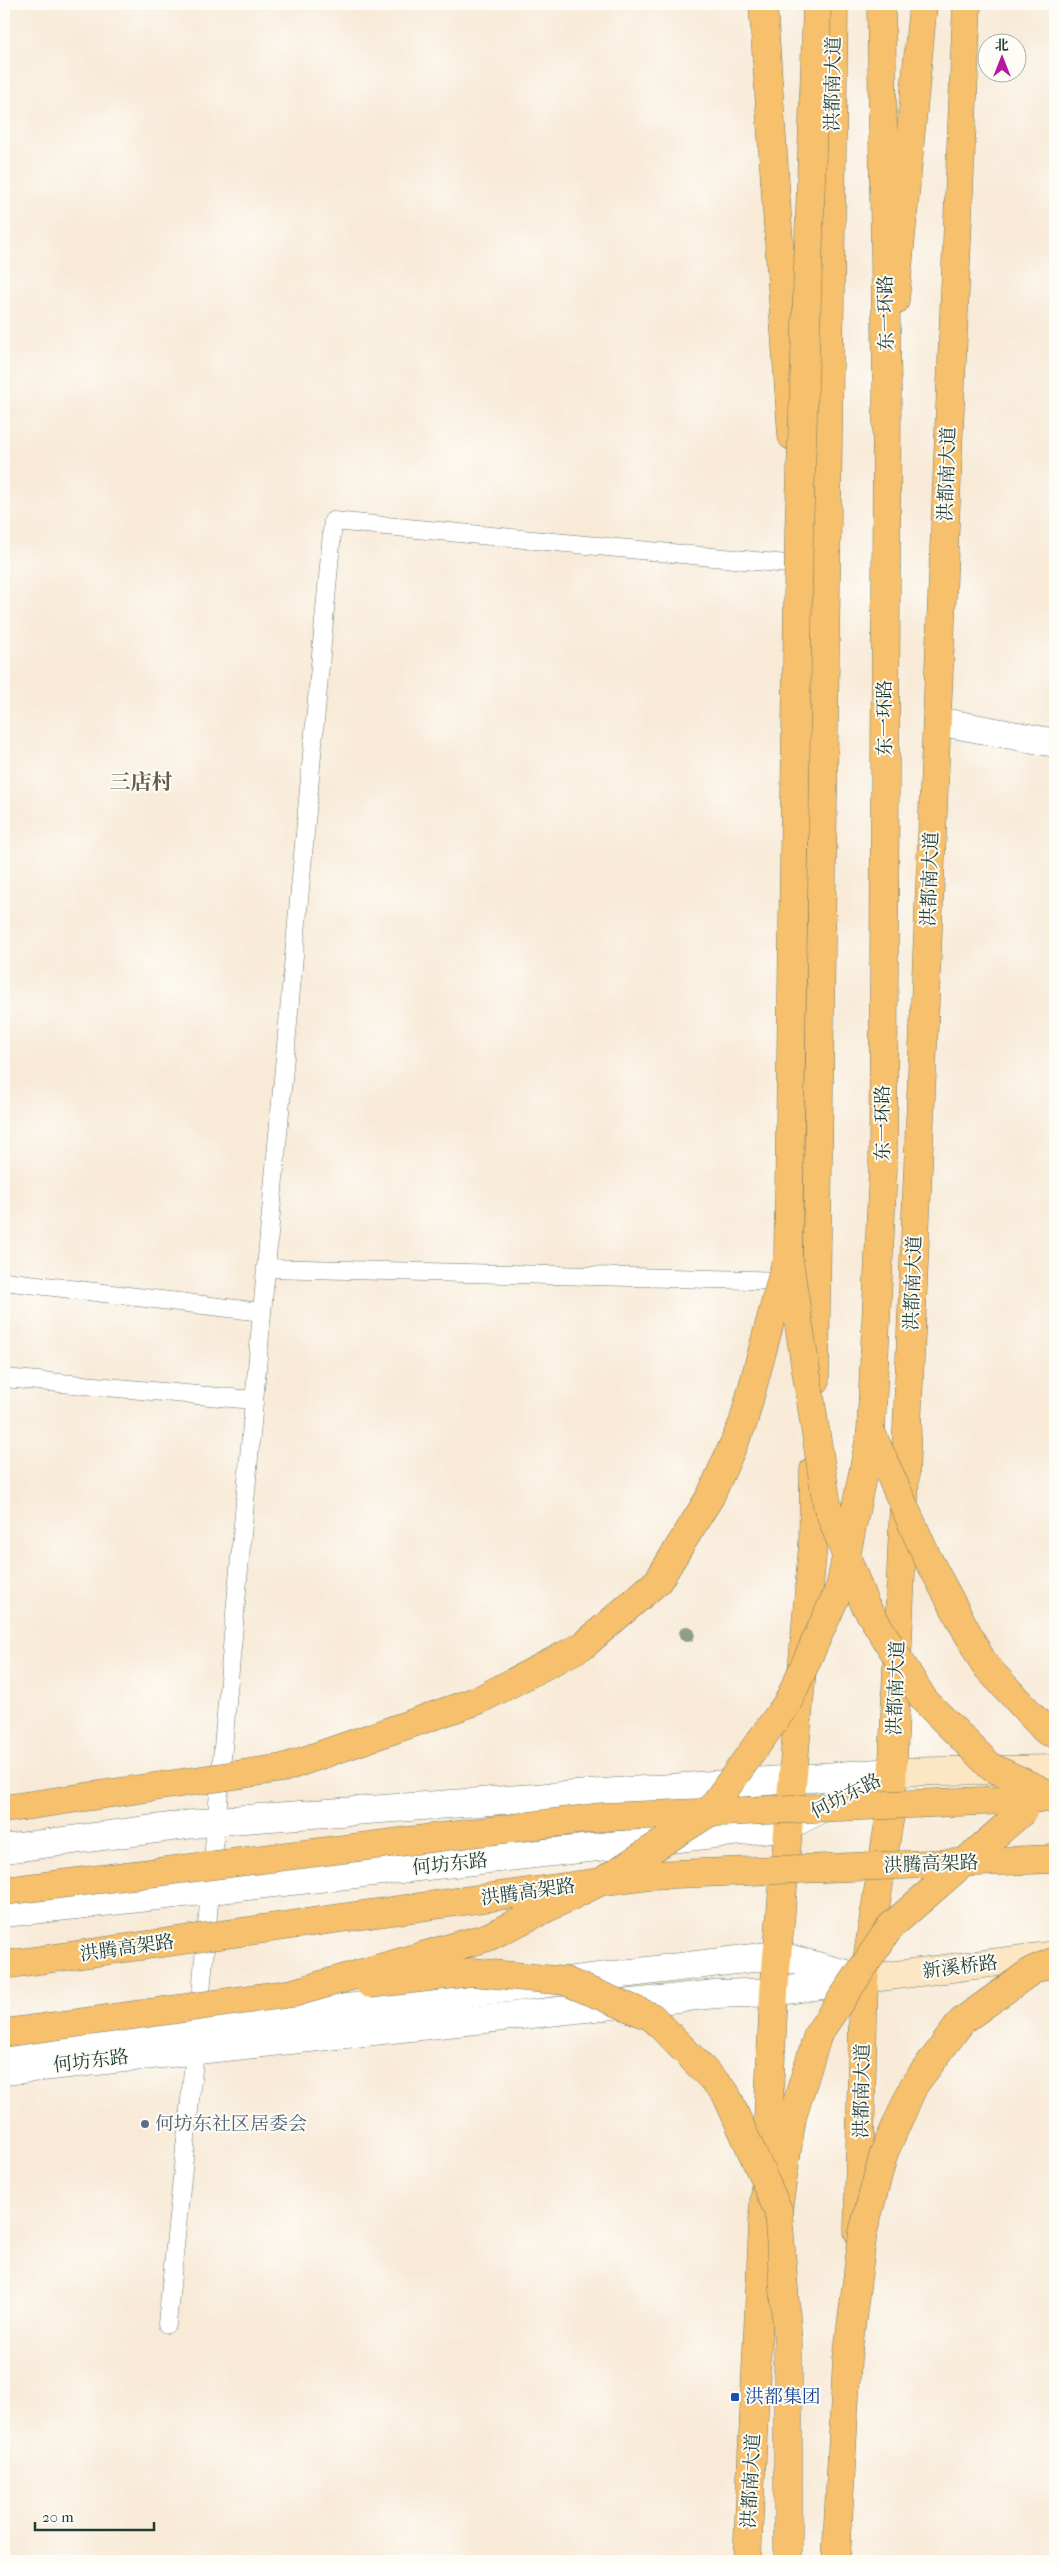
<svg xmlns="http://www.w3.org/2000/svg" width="1059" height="2565" font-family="'IM FELL French Canon','Noto Serif SC',serif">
  <rect width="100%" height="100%" fill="#fdfcf7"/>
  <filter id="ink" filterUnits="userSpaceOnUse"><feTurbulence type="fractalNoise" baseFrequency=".02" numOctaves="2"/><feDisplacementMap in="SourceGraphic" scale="10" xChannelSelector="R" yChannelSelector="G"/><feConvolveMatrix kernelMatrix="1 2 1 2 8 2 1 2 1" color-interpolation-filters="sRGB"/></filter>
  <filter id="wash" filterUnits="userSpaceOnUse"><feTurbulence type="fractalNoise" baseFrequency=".0096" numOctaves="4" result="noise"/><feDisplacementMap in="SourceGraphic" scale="20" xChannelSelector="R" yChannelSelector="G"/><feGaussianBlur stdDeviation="1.12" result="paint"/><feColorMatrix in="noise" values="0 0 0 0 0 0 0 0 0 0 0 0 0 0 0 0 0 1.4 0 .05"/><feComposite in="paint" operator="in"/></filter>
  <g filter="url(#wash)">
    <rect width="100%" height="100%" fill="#f8ead7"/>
  </g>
  <g filter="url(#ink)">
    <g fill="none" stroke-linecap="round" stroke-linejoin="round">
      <defs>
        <path id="service" d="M 266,1268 L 790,1281
          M 4,1281 L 262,1312
          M 4,1378 L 254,1400
          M 199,2015 L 333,521 L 808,566
          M 167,2324 L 196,2041"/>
        <path id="minor" d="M 937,721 L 1055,743
          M 4,1849 L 216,1821 L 892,1772
          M 4,2071 L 715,1994 L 774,1992 L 864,1979"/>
        <path id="tertiary" d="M 4,1913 L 788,1826 L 892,1772
          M 4,2050 L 777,1955 L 864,1979"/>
        <path id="secondary" d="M 892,1772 L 1055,1769
          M 864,1979 L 1055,1955"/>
        <path id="primary" d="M 895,301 L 923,4
          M 815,1382 L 834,4
          M 858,2232 L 864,1979 L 891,1809 L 967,4
          M 747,2561 L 774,1992 L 813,1544 L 814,1470"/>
        <path id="trunk" d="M 763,4 L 792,436
          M 871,1432 L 883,1167 L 887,389 L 881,4
          M 778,2210 L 792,2118 L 818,2034"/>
      </defs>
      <use href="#service" stroke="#6b7a6d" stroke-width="19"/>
      <use href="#minor" stroke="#6b7a6d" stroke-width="29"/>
      <use href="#tertiary" stroke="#6b7a6d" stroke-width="29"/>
      <use href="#secondary" stroke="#6b7a6d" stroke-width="29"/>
      <use href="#primary" stroke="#6b7a6d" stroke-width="29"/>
      <use href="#trunk" stroke="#6b7a6d" stroke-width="29"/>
      <use href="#service" stroke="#fff" stroke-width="18"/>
      <use href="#minor" stroke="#fff" stroke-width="28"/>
      <use href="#tertiary" stroke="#fff" stroke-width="28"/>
      <use href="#secondary" stroke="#fce6c4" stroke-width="28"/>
      <use href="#primary" stroke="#f7c06c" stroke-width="28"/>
      <use href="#trunk" stroke="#f7c06c" stroke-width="28"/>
      <defs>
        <path id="trunk-bridge" d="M 817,4 L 799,531 L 788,1255 L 827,1505 L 865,1605 L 924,1700 L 991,1767 L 1055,1797
          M 871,1432 L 926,1555 L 984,1664 L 1046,1731 L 1055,1734
          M 4,1809 L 283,1768 L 479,1700 L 584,1645 L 658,1581 L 710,1497 L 743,1423 L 785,1266
          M 4,1891 L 602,1817 L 1051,1798
          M 4,1965 L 650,1875 L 1055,1859
          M 370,1984 L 472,1972 L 565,1981 L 652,2017 L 725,2092 L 778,2210 L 788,2342 L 788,2561
          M 4,2033 L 293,1993 L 488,1937 L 604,1880 L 707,1814 L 788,1702 L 840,1587 L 871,1432
          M 818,2034 L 891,1926 L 1023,1811
          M 836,2561 L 847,2359 L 863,2232 L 884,2153 L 914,2085 L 962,2021 L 1033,1970 L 1055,1961"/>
      </defs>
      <use href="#trunk-bridge" stroke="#6b7a6d" stroke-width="29" stroke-linecap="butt"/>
      <use href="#trunk-bridge" stroke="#f7c06c" stroke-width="28"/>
    </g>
    <circle fill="#909e88" cx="687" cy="1634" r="8"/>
  </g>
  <circle fill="#5c6f8a" stroke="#fdfcf7" stroke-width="2" cx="145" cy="2124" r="5"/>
  <rect fill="#1a4fb4" stroke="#fdfcf7" stroke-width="2" x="730" y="2392" width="10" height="10" rx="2.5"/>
  <g text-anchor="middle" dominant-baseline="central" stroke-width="4" stroke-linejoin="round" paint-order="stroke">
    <g font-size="19" fill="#1f3d34" stroke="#fdfcf7">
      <text transform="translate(833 84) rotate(-89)">洪都南大道</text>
      <text transform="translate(886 313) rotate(-91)">东一环路</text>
      <text transform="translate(947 474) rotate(-88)">洪都南大道</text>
      <text transform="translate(885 718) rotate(-90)">东一环路</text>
      <text transform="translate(930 879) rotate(-88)">洪都南大道</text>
      <text transform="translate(883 1123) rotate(-90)">东一环路</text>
      <text transform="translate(913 1283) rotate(-88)">洪都南大道</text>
      <text transform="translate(896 1688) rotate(-88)">洪都南大道</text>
      <text transform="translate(846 1796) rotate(-27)">何坊东路</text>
      <text transform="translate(450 1864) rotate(-6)">何坊东路</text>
      <text transform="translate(931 1864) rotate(-2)">洪腾高架路</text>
      <text transform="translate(528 1892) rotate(-8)">洪腾高架路</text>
      <text transform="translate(127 1948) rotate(-8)">洪腾高架路</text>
      <text transform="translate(960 1967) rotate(-7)">新溪桥路</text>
      <text transform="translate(91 2061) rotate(-7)">何坊东路</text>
      <text transform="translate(862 2091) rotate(-89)">洪都南大道</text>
      <text transform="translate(751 2481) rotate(-87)">洪都南大道</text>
    </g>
    <g font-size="19" fill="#4e5e75" stroke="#fdfcf7" text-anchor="start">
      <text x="155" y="2124">何坊东社区居委会</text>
    </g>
    <g font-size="19" fill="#164399" stroke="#fdfcf7" text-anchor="start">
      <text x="745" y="2397">洪都集团</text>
    </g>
    <g font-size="21" font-weight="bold" fill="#625c4b" stroke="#fdfcf7">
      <text x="141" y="782">三店村</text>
    </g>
  </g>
  <rect width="1059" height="2565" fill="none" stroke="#fdfcf7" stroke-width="20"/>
  <g transform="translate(1002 58)"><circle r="24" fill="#fdfcf7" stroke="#a4b0a9"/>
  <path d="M0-4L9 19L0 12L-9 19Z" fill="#b5179e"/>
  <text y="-8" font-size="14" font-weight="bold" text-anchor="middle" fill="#1f3d34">北</text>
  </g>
  <path d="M35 2522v8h119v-8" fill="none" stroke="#1f3d34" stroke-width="2.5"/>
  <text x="42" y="2522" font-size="15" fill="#1f3d34" stroke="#fdfcf7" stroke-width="4" paint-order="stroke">20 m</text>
</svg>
